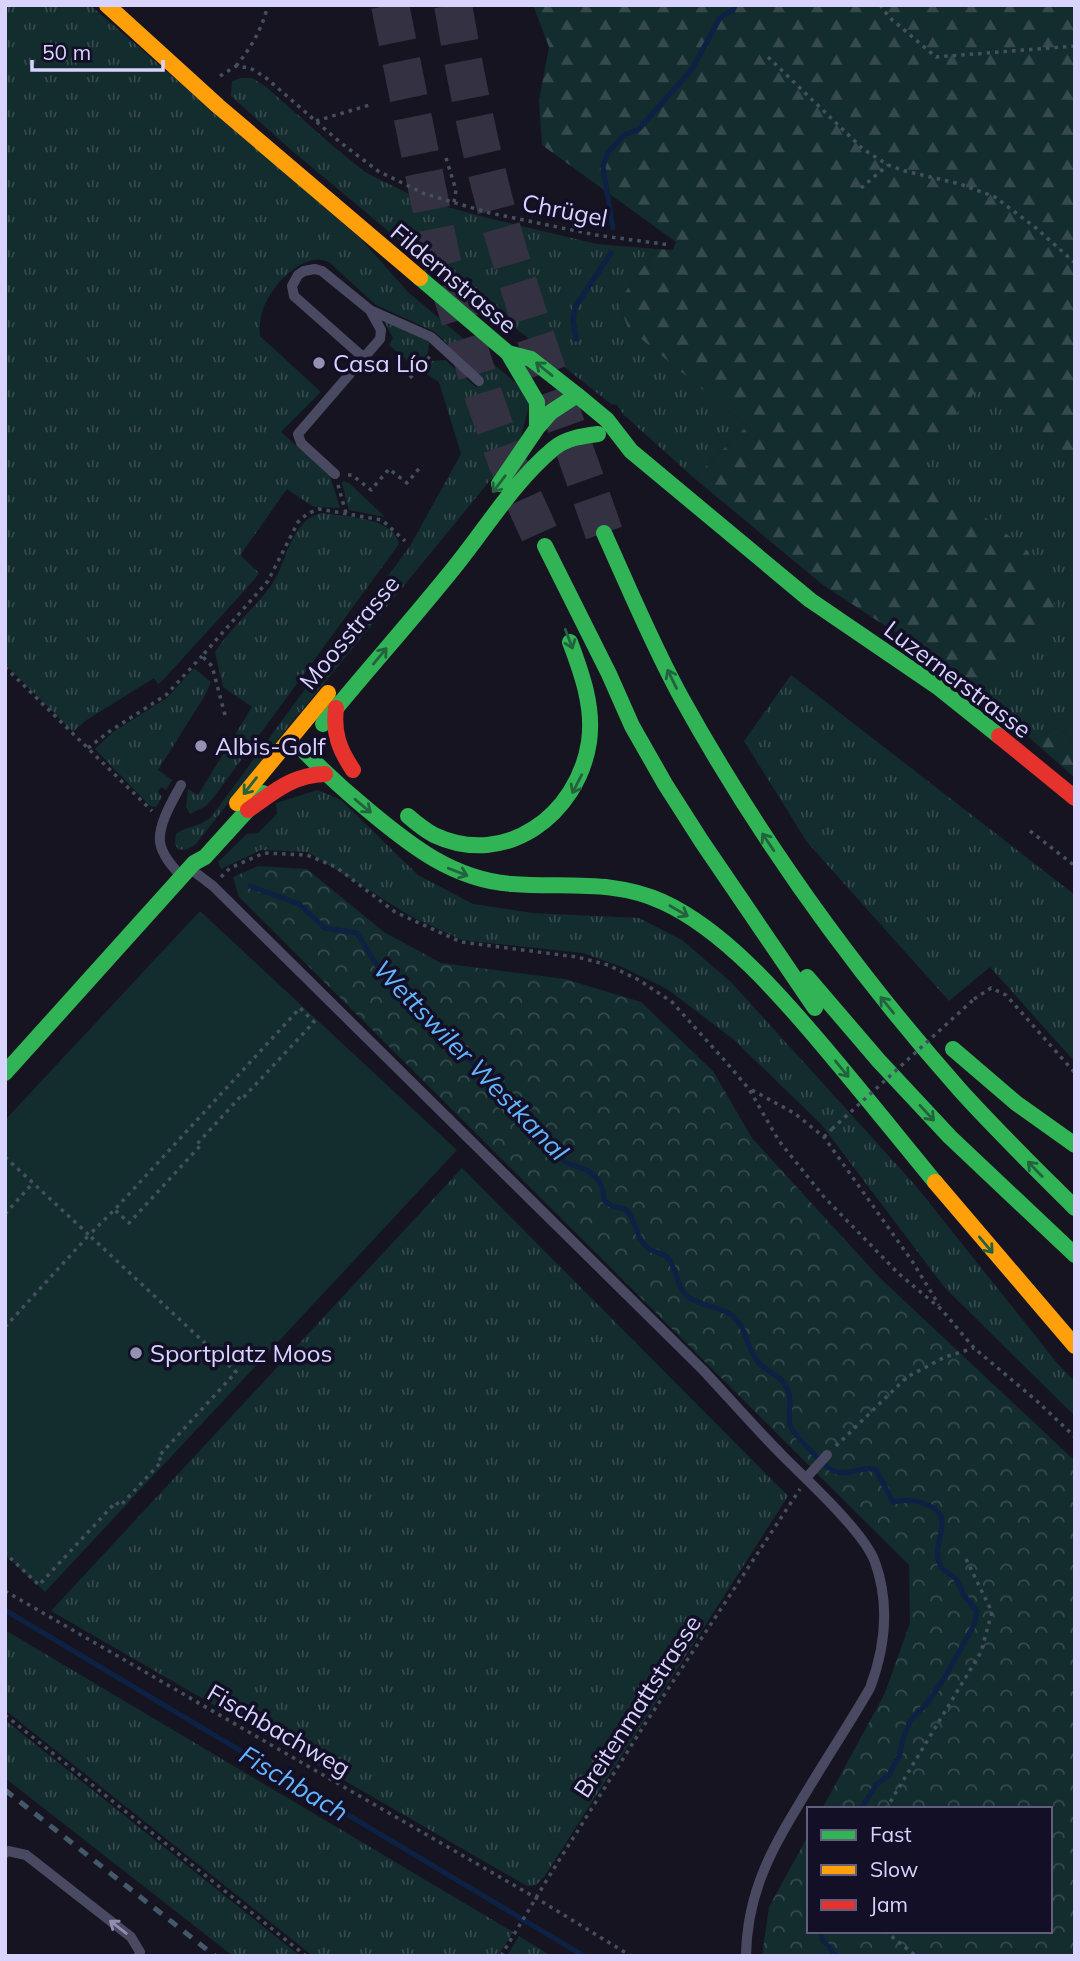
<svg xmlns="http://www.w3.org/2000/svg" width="1080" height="1961" font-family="Mulish,sans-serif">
  <defs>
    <pattern id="grass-tufts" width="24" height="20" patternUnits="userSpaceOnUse" patternTransform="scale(1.75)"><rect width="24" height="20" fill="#132c2d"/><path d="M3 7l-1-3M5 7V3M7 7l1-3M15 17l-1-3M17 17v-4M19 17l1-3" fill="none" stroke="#354a4c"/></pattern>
    <pattern id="forest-firs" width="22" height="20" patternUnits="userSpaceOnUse" patternTransform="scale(1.75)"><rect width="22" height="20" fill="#132c2d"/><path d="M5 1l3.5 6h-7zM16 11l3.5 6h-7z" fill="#354a4c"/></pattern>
    <pattern id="park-crowns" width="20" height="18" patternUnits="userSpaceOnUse" patternTransform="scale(1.75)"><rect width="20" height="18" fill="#132c2d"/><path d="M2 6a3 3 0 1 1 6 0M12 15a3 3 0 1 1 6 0" fill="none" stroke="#354a4c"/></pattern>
  </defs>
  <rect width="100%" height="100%" fill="#161421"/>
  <path fill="url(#grass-tufts)" d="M 5,5 L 90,5 L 361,239 L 408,292 L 517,384 L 530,401 L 519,445 L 281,736 L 196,844 C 189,849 185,851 178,849 L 175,844 L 176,834 C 188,825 199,828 212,816 L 410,546 L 461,454 L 439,382 L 422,371 L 432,361 L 445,360 L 476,387 L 485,380 L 435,332 L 376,305 L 330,263 C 305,248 270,287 263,309 C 260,318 259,327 260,336 L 321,392 L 281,432 L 330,476 L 340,508 L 314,507 L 287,489 L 241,554 L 242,557 L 259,573 L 254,580 L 164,679 L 158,684 L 154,678 L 85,721 L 73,732 L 5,664 Z
    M 241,78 L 252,78 L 265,86 L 333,146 L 365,172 L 421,200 L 488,218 L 597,244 L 656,249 L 618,302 L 628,327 L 747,426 L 694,478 L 624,415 L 617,405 L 611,404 L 509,323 L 429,265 L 290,149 L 231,96 L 232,81 Z
    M 384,321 L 426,339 L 429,343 L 428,353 L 415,367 L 389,345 L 393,338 Z
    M 984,381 L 1075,461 L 1075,743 L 1056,727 L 1033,741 L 974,684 L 1062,620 L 914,462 Z
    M 343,481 L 349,483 L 385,517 L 349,510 L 342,483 Z
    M 320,513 C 341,516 395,517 399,544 L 214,797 L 206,806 L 190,814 L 186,807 L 188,789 L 198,795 L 252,707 L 223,687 L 215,652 L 217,649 C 232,627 254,609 270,587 C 288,563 288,524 320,513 Z
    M 194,668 L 211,682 L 204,697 L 158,770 L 172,780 L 166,790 L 161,787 L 158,792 L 162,797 L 156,807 L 150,806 L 95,749 L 113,732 L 167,698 Z
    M 791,675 L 1075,895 L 1075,1062 L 990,967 L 949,1001 L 807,842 L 744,741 Z
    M 318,790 L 341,800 L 418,875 L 473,904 L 533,913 L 639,918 L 682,940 L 731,982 L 916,1186 L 1057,1363 L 1075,1382 L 1075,1416 L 945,1288 L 821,1124 L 733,1039 L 667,989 L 622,967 L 583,953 L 462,940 L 412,917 L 308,852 L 261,850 L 221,869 L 218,862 L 247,834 L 258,833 L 277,814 L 276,803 Z
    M 462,1168 L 788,1496 L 544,1877 L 536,1885 L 527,1886 L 51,1611 Z
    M 5,1630 L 513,1932 L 498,1956 L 313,1956 L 5,1710 Z
    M 5,1720 L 300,1956 L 233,1956 L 5,1778 Z
    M 519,1936 L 551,1956 L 507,1956 Z"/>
  <path fill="url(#forest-firs)" d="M 533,5 L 1075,5 L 1075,461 L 984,382 L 915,462 L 1028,551 L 1063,621 L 974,684 L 823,585 L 694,478 L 747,426 L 628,328 L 618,302 L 656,249 L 673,250 L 676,242 L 542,145 L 539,100 L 549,47 Z
    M 1056,727 L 1075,743 L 1075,778 L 1033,741 Z"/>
  <path fill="url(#park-crowns)" d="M 258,866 L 307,869 L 384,932 L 441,963 L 565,979 L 641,1002 L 713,1071 L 752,1138 L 879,1277 L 1075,1461 L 1075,1956 L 762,1956 L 769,1907 L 809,1834 L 809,1931 L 1050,1931 L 1050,1809 L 822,1809 L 885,1693 L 910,1623 L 909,1565 L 239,897 L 233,877 Z"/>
  <path fill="#132c2d" d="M 200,911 L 457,1150 L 45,1592 L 5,1555 L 5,1120 Z"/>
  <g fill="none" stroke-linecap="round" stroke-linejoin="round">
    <path stroke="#0d2144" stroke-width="5" d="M 613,228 L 603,167 L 608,152 L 624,135 L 639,129 L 692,69 L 720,18 L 733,10 L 735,5
      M 576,339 L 573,320 L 575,307 L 611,253
      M 250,886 L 299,904 L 325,928 L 357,933 L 378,967 L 409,989 L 440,1036 L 498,1084 L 515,1115 L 567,1163 L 587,1170 L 598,1179 L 603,1190 L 604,1200 C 605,1201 611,1206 612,1206 C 618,1209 623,1206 627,1211 C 637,1221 636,1240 648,1248 C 653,1253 661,1251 667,1257 C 677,1267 675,1284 686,1295 C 699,1307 720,1305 734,1317 C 748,1329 746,1350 759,1363 C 767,1371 777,1374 784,1383 C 795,1399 787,1409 790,1425 C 792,1433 826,1468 834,1471 C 848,1477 862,1465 876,1470 L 893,1502 C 907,1500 916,1499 930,1506 C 956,1518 930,1545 940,1565 C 943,1572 951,1573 956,1579 C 959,1583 961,1589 963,1594 C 967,1600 973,1605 977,1611 L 974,1625 L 945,1677 L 928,1702 L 910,1721 L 903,1738 L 900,1754 L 889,1775 L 876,1785 L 861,1809
      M 5,1610 L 584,1956
      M 821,1931 L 822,1939 L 836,1956"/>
    <path stroke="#333142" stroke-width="38" stroke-dasharray="38 19" stroke-linecap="butt" d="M 390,5 L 442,262 L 484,397 L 507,462 L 545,546
      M 453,5 C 467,84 482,163 505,240 C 534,339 570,436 604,533"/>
    <path stroke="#44505f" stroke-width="3.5" stroke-dasharray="3.5 5" stroke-linecap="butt" d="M 880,5 L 889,17 L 936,57 L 1075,46
      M 768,57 L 863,149 L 888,165 L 905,171 L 960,184 L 995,197 L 1036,228 L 1075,263
      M 236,66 C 251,48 262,29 268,5
      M 220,76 L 236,66 L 250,68 L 265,77 L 341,143 L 378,171 L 425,194 L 490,213 L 596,235 L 670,245
      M 316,121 L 373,104
      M 446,158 L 456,190 L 454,202
      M 861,188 L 888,165
      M 410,378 L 432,354
      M 348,475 L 352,475 L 371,490 L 389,469 L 407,483 L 422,465
      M 338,485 L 346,513
      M 5,667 L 152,811
      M 225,715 L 212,666 L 202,656 L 268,581 L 298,522 C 305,515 310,512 319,509 L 382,520 L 405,541
      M 88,748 L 110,731 L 166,695 L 202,656
      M 1030,831 L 1075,866
      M 221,877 L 230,868 L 264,853 L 307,855 L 336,867 L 395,912 L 461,942 L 577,957 L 608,965 L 639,980 L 672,1002 L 726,1062 L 749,1089 L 779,1141 L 824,1197 L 898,1273 L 942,1310 L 974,1348 L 1038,1402 L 1075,1437
      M 974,999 L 991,988 L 1006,995 L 1075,1073
      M 752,1090 L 794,1113 L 824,1137 L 912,1261 L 939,1305
      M 824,1137 L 832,1129
      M 5,1157 L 89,1235 L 118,1206 L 300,1008 L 314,1022 L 243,1098 L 241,1096 L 197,1144 L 200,1146 L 129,1223 L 115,1210
      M 5,1214 L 33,1183
      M 5,1327 L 89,1235 L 236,1372 L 158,1457 L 162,1461 L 120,1506 L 116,1502 L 39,1585 L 5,1553
      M 836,1446 L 907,1377 L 945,1357 L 974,1348
      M 5,1591 L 536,1898 L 631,1956
      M 5,1715 L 306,1956
      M 886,1809 L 981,1652 L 992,1612 L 966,1559
      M 885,1931 L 916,1956
      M 501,1956 L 548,1878 L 643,1727 L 800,1489"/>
    <path stroke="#4a4962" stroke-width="10" d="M 364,358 L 294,296 L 292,286 L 298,275 L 304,271 L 315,269 L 322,271 L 370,310 L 431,337 L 479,381
      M 335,474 L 301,443 L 298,434 L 380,339 L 381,330 L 370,310
      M 192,870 L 213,886 L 703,1370 C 730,1399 756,1429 784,1457 C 808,1481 864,1532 875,1562 C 890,1604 885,1648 870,1688 C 851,1721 830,1753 810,1786 C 776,1842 747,1887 746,1956
      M 180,875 C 172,866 162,855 160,842 C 158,824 173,800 181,785
      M 806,1478 L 827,1455
      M 5,1853 L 8,1851 L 26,1855 L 131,1937 L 140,1952 L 139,1956"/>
    <path stroke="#30b455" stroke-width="16" d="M 420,278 L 508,353 L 531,359 L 577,395 L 607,420 L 631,451 L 810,600 L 939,688 L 999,736
      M 508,353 L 537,402 L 537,428
      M 499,484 L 537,428 L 551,412 L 577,395
      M 604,533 C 629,588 652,644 681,697 C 759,838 853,969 960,1090 C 997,1131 1036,1169 1075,1208
      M 545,546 L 609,674 L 632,726 L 665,784 L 702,842 L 815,1008
      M 323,724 C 367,670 414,618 457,564 C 488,525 515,481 553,449 C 566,438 582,436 598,434
      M 302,749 C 323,771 345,791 368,810 C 411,846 454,880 512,884 C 564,888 614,879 663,902 C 724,930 781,996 824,1047 C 862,1092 898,1137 935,1182
      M 408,816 C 416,823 425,830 434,835 C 506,869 578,814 589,742 C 594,707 582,674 570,642
      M 807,977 L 879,1061 L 950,1137 L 1075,1255
      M 953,1049 L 1016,1103 L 1075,1145
      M 5,1073 L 194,863 L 205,857 L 263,793"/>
    <path stroke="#ff9f0a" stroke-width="16" d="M 107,5 L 218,106 L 420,278
      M 237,803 L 328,693
      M 935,1182 L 1075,1346"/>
    <path stroke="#e5322d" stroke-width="16" d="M 336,708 C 333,733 339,749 353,770
      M 999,736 L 1075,798
      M 248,810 C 274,792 292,775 325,774"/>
    <path stroke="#43596b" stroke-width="5" stroke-dasharray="10 9" stroke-linecap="butt" d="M 5,1790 L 215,1956"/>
    <path stroke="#44505f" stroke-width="3.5" stroke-dasharray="3.5 5" stroke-linecap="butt" d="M 832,1129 L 974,999"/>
  </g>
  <defs><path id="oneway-shaft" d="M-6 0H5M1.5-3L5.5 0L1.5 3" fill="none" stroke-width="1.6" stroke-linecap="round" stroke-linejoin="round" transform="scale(1.75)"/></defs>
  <g stroke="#22623e">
    <use href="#oneway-shaft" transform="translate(544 369) rotate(-141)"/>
    <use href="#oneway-shaft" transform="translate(499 484) rotate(127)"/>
    <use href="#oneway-shaft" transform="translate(569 639) rotate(69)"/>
    <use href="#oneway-shaft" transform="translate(380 656) rotate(-50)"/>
    <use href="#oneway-shaft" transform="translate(672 679) rotate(-116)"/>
    <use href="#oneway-shaft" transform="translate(577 784) rotate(117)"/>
    <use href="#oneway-shaft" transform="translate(250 786) rotate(128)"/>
    <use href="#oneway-shaft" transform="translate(363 806) rotate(40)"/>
    <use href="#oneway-shaft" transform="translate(768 842) rotate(-124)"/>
    <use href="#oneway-shaft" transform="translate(458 872) rotate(21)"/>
    <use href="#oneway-shaft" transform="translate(679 911) rotate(30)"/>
    <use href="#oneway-shaft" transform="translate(887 1005) rotate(-129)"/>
    <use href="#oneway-shaft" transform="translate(842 1069) rotate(51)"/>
    <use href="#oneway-shaft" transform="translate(927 1113) rotate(47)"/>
    <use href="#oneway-shaft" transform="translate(1035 1169) rotate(-134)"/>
    <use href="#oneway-shaft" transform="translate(986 1245) rotate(50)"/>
  </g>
  <use stroke="#928eb0" href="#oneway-shaft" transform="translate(118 1927) rotate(-142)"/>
  <g fill="#9591b1" stroke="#130f26" stroke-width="2.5">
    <circle cx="319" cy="363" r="7"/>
    <circle cx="201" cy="746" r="7"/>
    <circle cx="136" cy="1353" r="7"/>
  </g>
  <g text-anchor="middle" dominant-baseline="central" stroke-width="7" stroke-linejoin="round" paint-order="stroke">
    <g font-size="24" fill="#d9d4ff" stroke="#130f26">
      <text transform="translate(565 210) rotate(11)">Chrügel</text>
      <text transform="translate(454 278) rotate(40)">Fildernstrasse</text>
      <text transform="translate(349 632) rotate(-50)">Moosstrasse</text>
      <text transform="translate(958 679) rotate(37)">Luzernerstrasse</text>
      <text transform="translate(637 1706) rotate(-57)">Breitenmattstrasse</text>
      <text transform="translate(279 1730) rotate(30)">Fischbachweg</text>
    </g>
    <g font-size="24" fill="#d9d4ff" stroke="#130f26" text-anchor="start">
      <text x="333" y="363">Casa Lío</text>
      <text x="215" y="746">Albis-Golf</text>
      <text x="150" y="1353">Sportplatz Moos</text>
    </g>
    <g font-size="26" font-style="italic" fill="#62b6ff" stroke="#130f26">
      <text transform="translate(471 1060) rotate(46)">Wettswiler Westkanal</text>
      <text transform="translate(294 1783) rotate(31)">Fischbach</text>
    </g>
  </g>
  <rect width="1080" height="1961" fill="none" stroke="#d9d4ff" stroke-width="14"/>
  <rect x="807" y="1807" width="245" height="126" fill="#130f26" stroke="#625e7d" stroke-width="2"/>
  <rect x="821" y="1830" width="35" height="10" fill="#30b455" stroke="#625e7d" stroke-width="2"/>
  <text x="870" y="1842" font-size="21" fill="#d9d4ff">Fast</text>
  <rect x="821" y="1865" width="35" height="10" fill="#ff9f0a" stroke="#625e7d" stroke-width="2"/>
  <text x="870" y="1877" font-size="21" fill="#d9d4ff">Slow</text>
  <rect x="821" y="1900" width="35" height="10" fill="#e5322d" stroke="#625e7d" stroke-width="2"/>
  <text x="870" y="1912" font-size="21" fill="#d9d4ff">Jam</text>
  <path d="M32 60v10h131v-10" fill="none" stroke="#d9d4ff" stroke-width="3.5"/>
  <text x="42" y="60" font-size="21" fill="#d9d4ff" stroke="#130f26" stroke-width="5" paint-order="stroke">50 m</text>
</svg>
